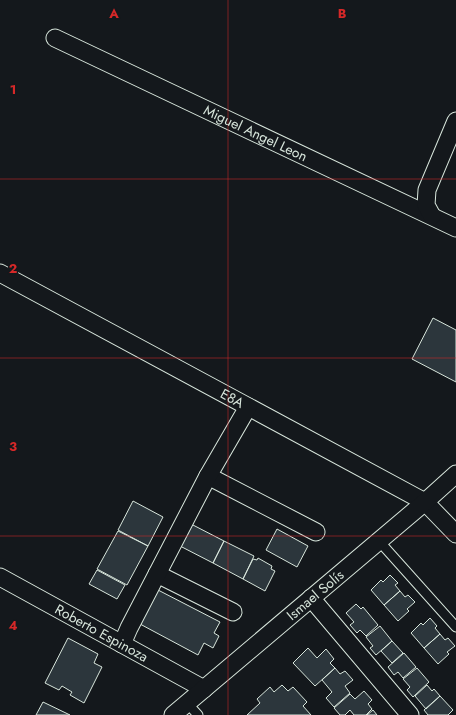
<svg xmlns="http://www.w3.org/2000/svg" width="456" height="715" font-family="Jost,sans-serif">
  <rect width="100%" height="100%" fill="#14181c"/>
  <path fill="#2c363c" stroke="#d8e6dc" d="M 433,318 L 456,330 L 456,382 L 412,359 Z
    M 133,501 L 163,517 L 148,546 L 118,530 Z
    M 191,524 L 224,541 L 213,563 L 180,546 Z
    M 277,529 L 308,546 L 297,567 L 266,550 Z
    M 118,531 L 148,546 L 127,585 L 97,569 Z
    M 224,541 L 254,556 L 243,579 L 213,563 Z
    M 258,558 L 272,566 L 271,569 L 275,571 L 265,591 L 243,579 L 253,559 L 257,560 Z
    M 97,570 L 125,585 L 117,599 L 89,584 Z
    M 390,575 L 398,583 L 395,585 L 400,591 L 384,605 L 371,590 L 381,580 L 383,582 Z
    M 158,590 L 220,622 L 214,633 L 219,636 L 213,648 L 204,643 L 198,655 L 140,624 Z
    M 400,591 L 405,597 L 408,595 L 415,602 L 407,609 L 409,611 L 398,621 L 384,605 Z
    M 356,604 L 361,609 L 363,607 L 378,625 L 366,636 L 360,630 L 357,633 L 350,625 L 354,622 L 346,613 Z
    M 430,618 L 437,626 L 435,628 L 440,634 L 424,648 L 411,633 L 421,623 L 423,625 Z
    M 380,626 L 392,641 L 376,655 L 370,648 L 373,646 L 366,637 Z
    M 440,634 L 445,640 L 448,638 L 455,646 L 447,652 L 449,654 L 438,664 L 424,648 Z
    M 68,638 L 98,654 L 94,663 L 102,667 L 84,703 L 70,695 L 72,692 L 62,686 L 59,690 L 45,683 Z
    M 392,641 L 403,653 L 392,663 L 381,651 Z
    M 308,648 L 317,658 L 326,649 L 334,659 L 330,663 L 335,668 L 315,686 L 293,663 Z
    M 404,653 L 416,667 L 403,678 L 398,672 L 394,675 L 388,667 Z
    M 335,668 L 340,674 L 345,671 L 353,680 L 345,686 L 350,693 L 334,707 L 326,698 L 332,692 L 322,680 Z
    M 417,668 L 429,682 L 413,697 L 407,690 L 410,687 L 403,679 Z
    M 282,685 L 288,691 L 293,687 L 307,702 L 303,706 L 311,715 L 247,715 L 260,703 L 257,699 L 270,687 L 274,692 Z
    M 427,685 L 432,691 L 434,689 L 440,696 L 426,709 L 415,696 Z
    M 364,691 L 372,700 L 368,704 L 372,709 L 366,715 L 354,715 L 350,710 L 345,715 L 340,715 L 334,708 L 350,694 L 355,699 Z
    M 440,696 L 453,710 L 448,715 L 428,715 L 424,710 Z
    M 43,702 L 70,715 L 36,715 Z
    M 373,710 L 377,715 L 367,715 Z"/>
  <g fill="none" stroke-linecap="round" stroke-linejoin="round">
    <defs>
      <path id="lane" d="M 379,541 L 456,627
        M 187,703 L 198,715"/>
      <g id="street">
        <path id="s1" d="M 55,38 L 456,228"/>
        <path d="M 432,216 L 426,205 L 427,190 L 456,121"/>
        <path id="s2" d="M 0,273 L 425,502 L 456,534"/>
        <path d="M 208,476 L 316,532"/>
        <path d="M 157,574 L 233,612"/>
        <path id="s3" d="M 0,577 L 204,689"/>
        <path d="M 311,598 L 410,715"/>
        <path d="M 122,644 L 129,628 L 208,476 L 248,407"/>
        <path id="s4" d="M 173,715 L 425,502 L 456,474"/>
      </g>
    </defs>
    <use href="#lane" stroke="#d8e6dc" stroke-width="11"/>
    <use href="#street" stroke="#d8e6dc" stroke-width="19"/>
    <use href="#lane" stroke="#14181c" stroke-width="9"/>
    <use href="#street" stroke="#14181c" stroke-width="17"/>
  </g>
  <path fill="none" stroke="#d62828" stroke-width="1" stroke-opacity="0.55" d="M 228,0 L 228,715M 0,179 L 456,179M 0,358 L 456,358M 0,536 L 456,536"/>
  <g text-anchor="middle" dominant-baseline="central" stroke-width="3" stroke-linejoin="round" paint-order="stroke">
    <g font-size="14" fill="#d8e6dc" stroke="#14181c">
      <text stroke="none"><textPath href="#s1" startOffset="222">Miguel Angel Leon</textPath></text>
      <text stroke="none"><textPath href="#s2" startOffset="264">E8A</textPath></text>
      <text stroke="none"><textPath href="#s4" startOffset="186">Ismael Solís</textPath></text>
      <text stroke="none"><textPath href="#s3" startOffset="116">Roberto Espinoza</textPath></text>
    </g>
  </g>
  <g font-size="13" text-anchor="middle" font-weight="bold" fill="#d62828" stroke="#14181c" stroke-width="3" stroke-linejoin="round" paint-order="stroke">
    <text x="114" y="18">A</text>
    <text x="342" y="18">B</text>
    <text x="13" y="94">1</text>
    <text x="13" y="273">2</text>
    <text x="13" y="451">3</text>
    <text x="13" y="630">4</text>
  </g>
</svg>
